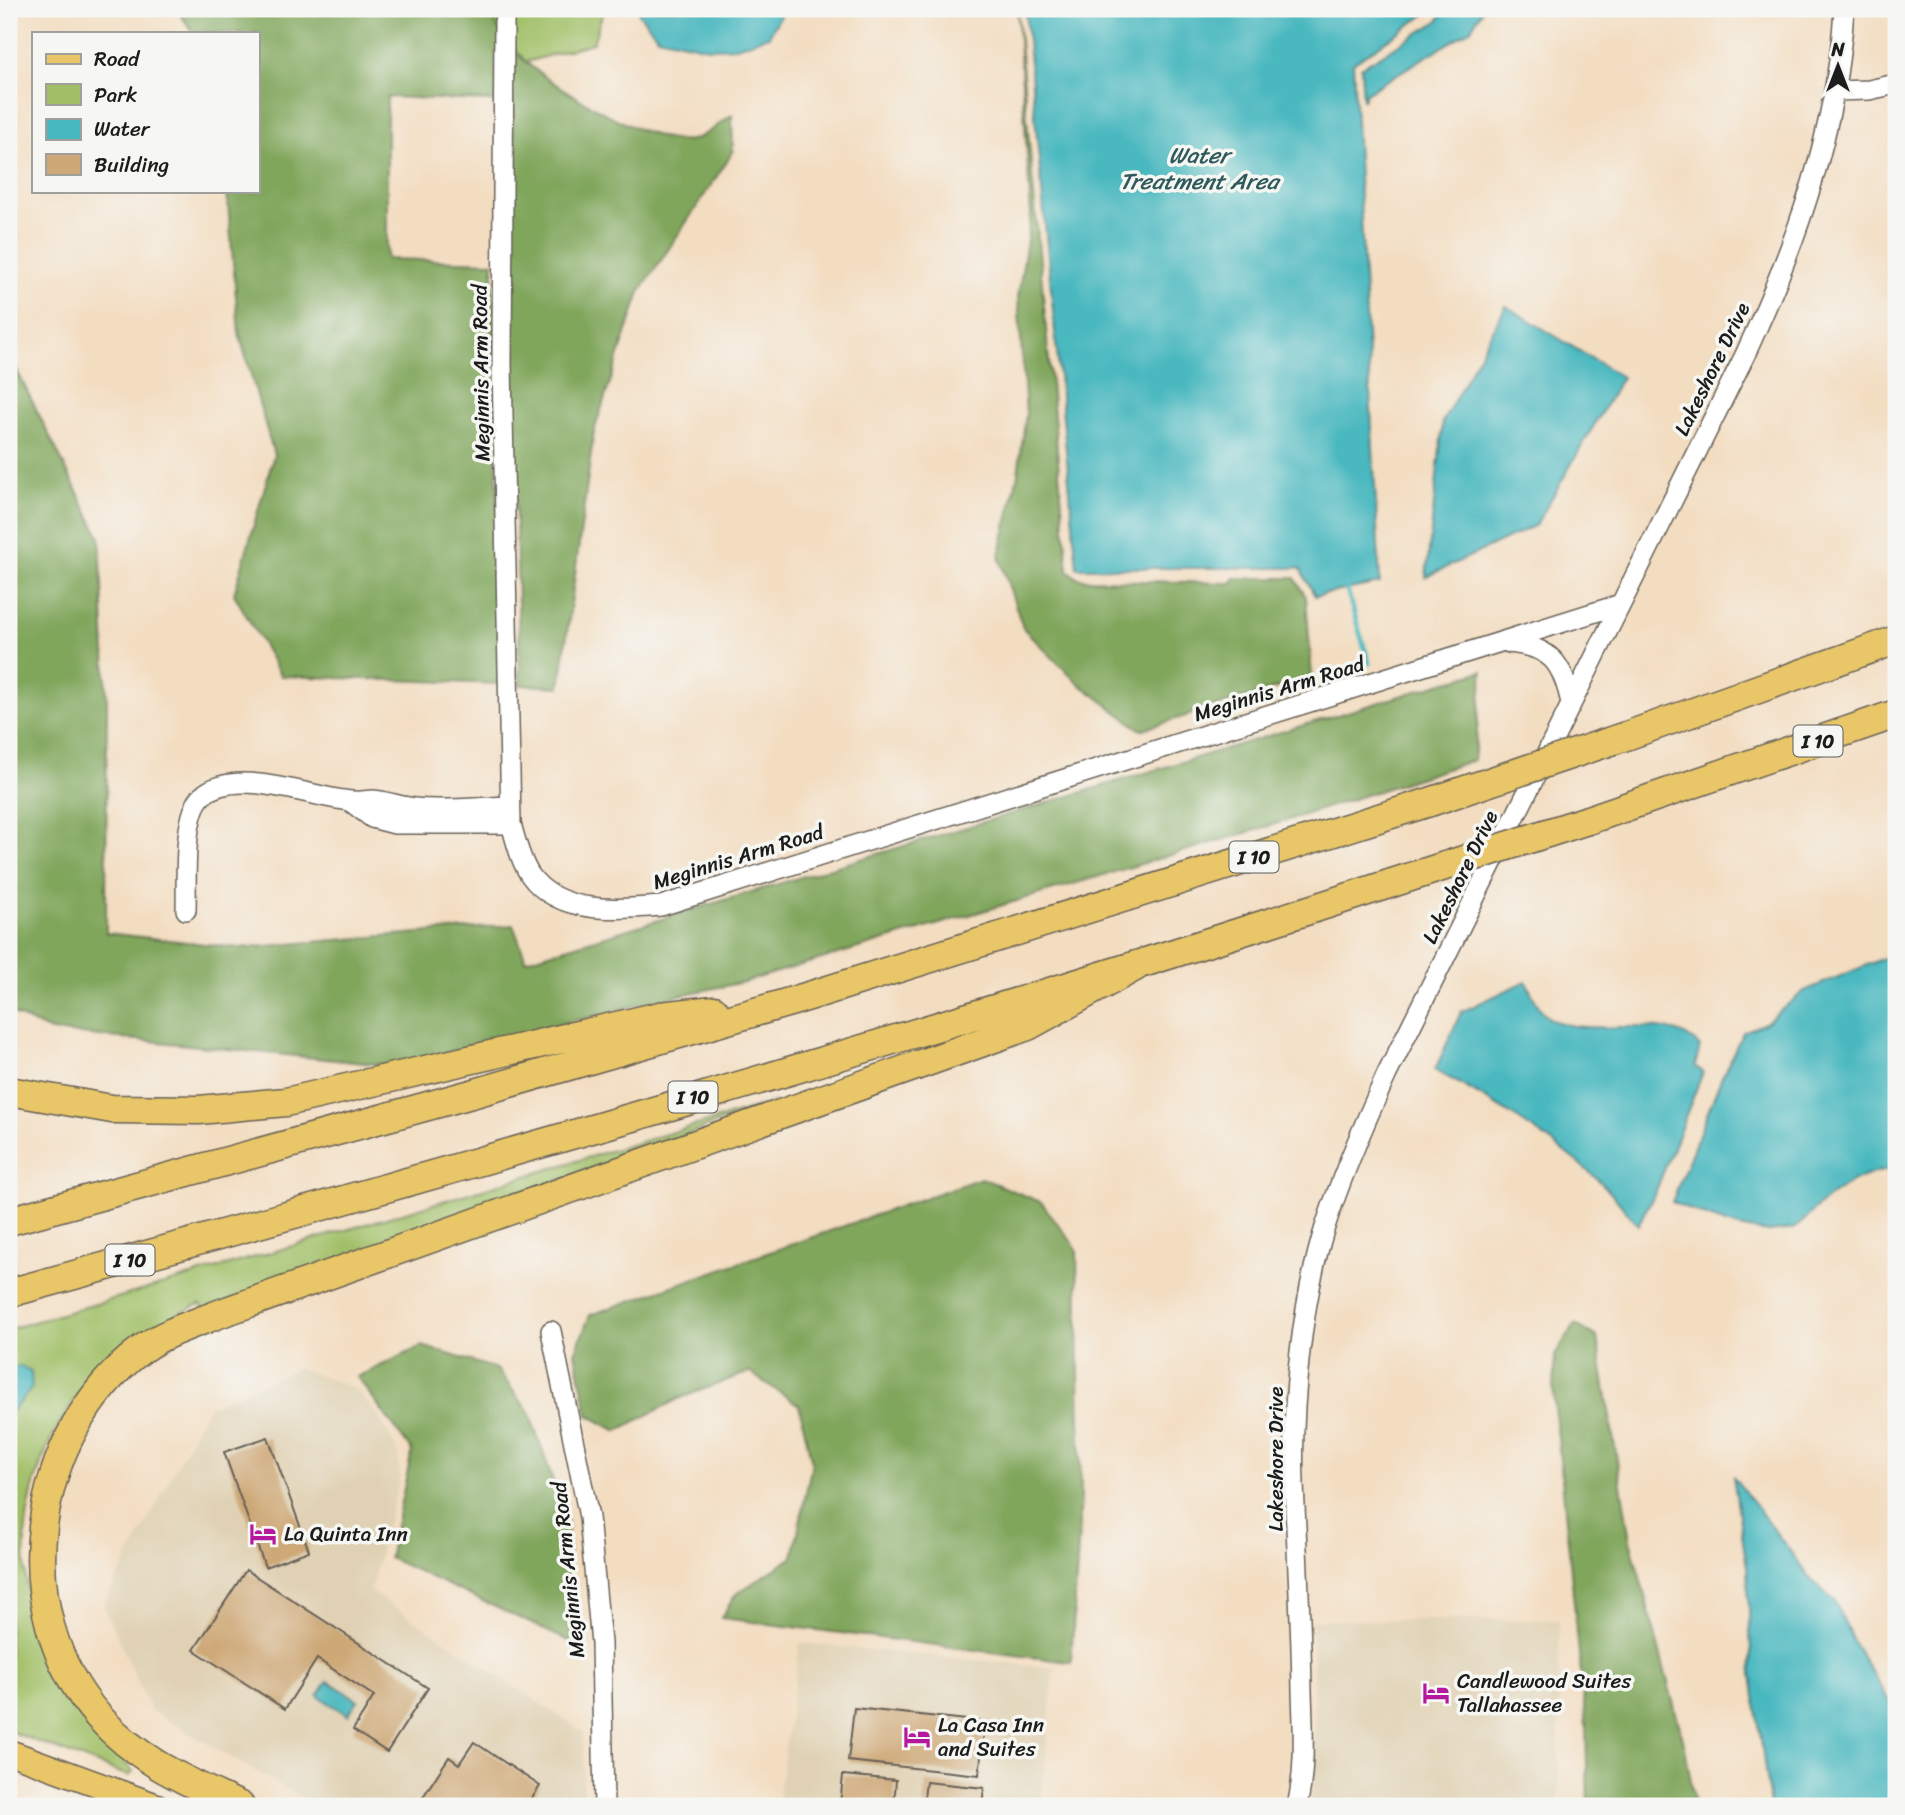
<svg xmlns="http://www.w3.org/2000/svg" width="1905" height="1815" font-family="Sriracha,sans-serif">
  <rect width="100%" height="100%" fill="#f6f6f2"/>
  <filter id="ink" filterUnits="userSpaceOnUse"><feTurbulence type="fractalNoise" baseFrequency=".0143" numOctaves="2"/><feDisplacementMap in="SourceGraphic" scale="14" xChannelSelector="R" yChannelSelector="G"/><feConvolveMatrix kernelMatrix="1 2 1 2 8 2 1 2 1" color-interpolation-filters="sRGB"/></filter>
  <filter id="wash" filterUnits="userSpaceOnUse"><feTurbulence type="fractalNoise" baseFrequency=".00686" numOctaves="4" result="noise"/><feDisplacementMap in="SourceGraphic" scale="28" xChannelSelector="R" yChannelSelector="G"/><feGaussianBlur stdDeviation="1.57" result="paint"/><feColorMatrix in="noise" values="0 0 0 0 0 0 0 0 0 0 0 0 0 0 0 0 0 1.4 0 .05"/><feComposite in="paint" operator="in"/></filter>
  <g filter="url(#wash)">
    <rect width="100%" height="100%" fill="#f3ddc1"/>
    <path fill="#e0d1b4" d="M 298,1368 L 354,1388 L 381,1418 L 398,1453 L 400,1477 L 370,1591 L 583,1732 L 584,1806 L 316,1806 L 151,1711 L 103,1605 L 208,1407 Z
      M 1312,1620 L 1559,1620 L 1559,1806 L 1309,1806 L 1315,1766 Z
      M 800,1643 L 1054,1668 L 1041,1806 L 777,1806 Z"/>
    <path fill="#a0bf66" stroke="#5e6e41" stroke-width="2" d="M 489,9 L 604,9 L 593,43 L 526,62 L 496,28 Z
      M 775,1102 L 205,1309 L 200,1304 C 171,1317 141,1329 117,1351 C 37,1424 1,1538 41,1641 C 47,1655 59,1668 68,1681 C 89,1711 110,1742 133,1772 L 129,1776 L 9,1731 L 9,1414 L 32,1388 L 20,1366 L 9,1369 L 9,1329 C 265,1256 519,1177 775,1102 Z"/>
    <path fill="#80a65b" stroke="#4e613c" stroke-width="2" d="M 176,9 L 489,9 C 496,29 509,46 525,61 C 553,87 653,147 691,140 C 704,138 721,122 732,115 L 733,152 L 640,292 L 594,431 L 560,687 L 520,685 L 512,363 L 513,102 L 387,97 L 387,259 L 493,262 L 501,684 L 281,676 L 234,594 L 274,455 L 239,333 L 227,191 L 257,191 L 257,33 L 194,33 Z
      M 1017,9 L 1068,570 L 1077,578 L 1091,580 L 1231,583 L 1235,578 L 1295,578 L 1306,597 L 1312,677 L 1141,730 L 1078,683 L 1023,628 L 999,557 L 1018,474 L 1026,414 L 1018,297 L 1031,214 Z
      M 9,355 L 100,537 L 107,699 L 106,933 L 241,948 L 513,925 L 526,960 L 1483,671 L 1474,760 L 1282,822 L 744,982 L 666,998 L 393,1066 L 51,1031 L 9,1012 Z
      M 981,1178 L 1041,1202 L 1077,1249 L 1081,1497 L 1071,1662 L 721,1618 L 736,1594 L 793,1557 L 812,1463 L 799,1405 L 749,1372 L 678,1399 L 617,1431 L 588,1415 L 575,1353 L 590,1315 Z
      M 1575,1324 L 1597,1337 L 1630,1540 L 1685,1747 L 1695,1806 L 1588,1806 L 1586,1726 L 1553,1387 L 1555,1355 Z
      M 422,1346 L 497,1369 L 529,1412 L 567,1521 L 573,1643 L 389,1558 L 412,1451 L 357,1377 Z"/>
    <path fill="#48b8bf" stroke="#326a6e" stroke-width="2" d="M 639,9 L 779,9 L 781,15 L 769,36 L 736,47 L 708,48 L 658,37 L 639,14 Z
      M 1025,9 L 1423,9 L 1426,14 L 1353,63 L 1380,583 L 1315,596 L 1300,568 L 1077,568 Z
      M 1445,9 L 1483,9 L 1470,30 L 1366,93 L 1363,101 L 1361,67 L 1438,21 Z
      M 1506,306 L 1622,377 L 1536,525 L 1426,577 L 1443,421 Z
      M 1896,953 L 1896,1169 C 1863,1172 1841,1186 1816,1208 C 1809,1215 1800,1227 1792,1229 C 1753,1239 1707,1216 1672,1202 L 1721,1079 L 1743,1032 L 1765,1023 L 1804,991 Z
      M 1526,981 C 1532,994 1538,1009 1549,1018 C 1554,1022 1563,1023 1569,1025 C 1609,1034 1672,1014 1700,1047 L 1695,1066 L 1703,1072 L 1655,1193 L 1638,1225 C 1624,1210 1611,1191 1595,1177 C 1546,1134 1492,1101 1435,1070 L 1461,1012 Z
      M 20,1366 L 31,1371 L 32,1388 L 9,1414 L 9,1369 Z
      M 1733,1476 L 1812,1580 L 1835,1602 L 1855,1645 L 1896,1712 L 1896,1806 L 1770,1806 L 1752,1675 L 1747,1567 Z
      M 328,1681 L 358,1700 L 348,1715 L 318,1696 Z"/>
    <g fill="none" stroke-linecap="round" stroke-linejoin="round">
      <path stroke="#48b8bf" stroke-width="5" d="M 1347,590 L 1369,663"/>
    </g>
    <g id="blocks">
      <path fill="#cea877" d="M 268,1437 L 309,1551 L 265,1567 L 224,1452 Z
        M 246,1570 L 428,1688 L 387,1752 L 353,1730 L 374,1696 L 317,1659 L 285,1709 L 194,1650 Z
        M 854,1708 L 985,1722 L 979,1775 L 848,1761 Z
        M 474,1742 L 540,1786 L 527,1806 L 424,1806 L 419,1803 L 449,1757 L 459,1764 Z
        M 843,1775 L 896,1780 L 894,1806 L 840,1806 Z
        M 926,1782 L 984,1788 L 982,1806 L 923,1806 Z
        M 1459,1802 L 1459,1806 L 1412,1806 L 1412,1803 Z"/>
    </g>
  </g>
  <g filter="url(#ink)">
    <use href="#blocks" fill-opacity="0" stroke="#676056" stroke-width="2"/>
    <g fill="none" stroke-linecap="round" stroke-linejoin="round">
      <defs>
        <path id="minor" d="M 504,21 L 502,363 L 511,824 C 516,841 520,860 530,875 C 558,915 618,910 661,906 L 1621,604
          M 1835,91 L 1869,90 L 1896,84
          M 1509,643 C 1552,647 1562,663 1571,703
          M 351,802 L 372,818 L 395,824 L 511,824
          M 186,910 C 187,883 182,816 202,796 C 235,765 315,799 352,801 C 359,802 366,800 373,800 C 387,801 401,807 415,808 C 446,811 479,807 510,806
          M 551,1331 L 589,1517 L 601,1643 L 604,1806
          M 1297,1806 C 1306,1769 1303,1728 1302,1690 C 1301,1621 1297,1552 1294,1484 C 1291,1405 1302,1301 1325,1227 C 1342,1174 1364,1124 1387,1074 L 1745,355 C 1796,244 1837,132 1844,9"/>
        <path id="major" d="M 9,1752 L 157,1806
          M 9,1806 L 10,1806"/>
        <path id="highway" d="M 1626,736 L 1896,640
          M 1588,820 L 1896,714
          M 9,1091 L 112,1109 L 199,1110 L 286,1102 L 660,1016 L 714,1010
          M 9,1221 L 475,1093 L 793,1001 L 1430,802
          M 9,1293 C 472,1166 935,1033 1392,883
          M 240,1806 C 187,1781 139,1762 99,1717 C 5,1611 30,1433 142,1349 C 165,1332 197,1323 224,1312 L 1028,1026 L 1135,967"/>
      </defs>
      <use href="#minor" stroke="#676056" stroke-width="22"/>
      <use href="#major" stroke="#676056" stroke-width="27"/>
      <use href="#highway" stroke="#676056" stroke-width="31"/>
      <use href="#minor" stroke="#fff" stroke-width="19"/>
      <use href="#major" stroke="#e9c769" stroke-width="24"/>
      <use href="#highway" stroke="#e9c769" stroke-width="28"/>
      <defs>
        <path id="highway-bridge" d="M 1430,802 L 1626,736
          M 1392,883 L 1588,820"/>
      </defs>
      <use href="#highway-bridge" stroke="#676056" stroke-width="31" stroke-linecap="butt"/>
      <use href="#highway-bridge" stroke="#e9c769" stroke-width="28"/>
    </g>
  </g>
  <defs>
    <symbol id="hotel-bare" viewBox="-9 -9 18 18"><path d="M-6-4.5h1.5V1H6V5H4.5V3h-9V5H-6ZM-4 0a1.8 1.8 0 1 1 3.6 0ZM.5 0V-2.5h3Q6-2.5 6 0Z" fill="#b5179e" stroke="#f6f6f2" stroke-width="2.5" paint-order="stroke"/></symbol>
  </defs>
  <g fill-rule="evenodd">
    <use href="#hotel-bare" x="244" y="1515" width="38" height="38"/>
    <use href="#hotel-bare" x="1417" y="1674" width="38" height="38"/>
    <use href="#hotel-bare" x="898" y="1718" width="38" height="38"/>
  </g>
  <g text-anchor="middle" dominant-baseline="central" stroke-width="7" stroke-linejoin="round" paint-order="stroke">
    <g fill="#f6f6f2" stroke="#5d5d5c" stroke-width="2">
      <rect x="1793.5" y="725.5" width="49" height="31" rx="5"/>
      <rect x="1229.5" y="841.5" width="49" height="31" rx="5"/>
      <rect x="668.5" y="1081.5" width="49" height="31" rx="5"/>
      <rect x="105.5" y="1244.5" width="49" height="31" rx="5"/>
    </g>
    <g font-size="19" font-weight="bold" fill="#1c1c1c">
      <text x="1818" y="741">I 10</text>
      <text x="1254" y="857">I 10</text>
      <text x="693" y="1097">I 10</text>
      <text x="130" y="1260">I 10</text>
    </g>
    <g font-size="21" fill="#1c1c1c" stroke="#f6f6f2">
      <text transform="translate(1712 369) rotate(-64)">Lakeshore Drive</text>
      <text transform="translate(481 373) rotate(-91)">Meginnis Arm Road</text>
      <text transform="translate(1279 689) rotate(-17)">Meginnis Arm Road</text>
      <text transform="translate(738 857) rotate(-17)">Meginnis Arm Road</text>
      <text transform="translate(1460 877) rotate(-64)">Lakeshore Drive</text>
      <text transform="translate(1276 1459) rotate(-90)">Lakeshore Drive</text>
      <text transform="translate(568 1570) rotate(-96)">Meginnis Arm Road</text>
    </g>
    <g font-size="21" fill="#1c1c1c" stroke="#f6f6f2" text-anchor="start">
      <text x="284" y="1534">La Quinta Inn</text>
      <text x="1457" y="1681">Candlewood Suites<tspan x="1457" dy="24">Tallahassee</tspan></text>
      <text x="938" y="1725">La Casa Inn<tspan x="938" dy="24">and Suites</tspan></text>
    </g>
    <g font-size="23" font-style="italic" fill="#2e5a5d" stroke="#f6f6f2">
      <text x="1199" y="155">Water<tspan x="1199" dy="26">Treatment Area</tspan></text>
    </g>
  </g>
  <rect width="1905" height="1815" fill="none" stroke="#f6f6f2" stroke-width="35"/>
  <rect x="32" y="32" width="228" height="161" fill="#f6f6f2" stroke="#9f9f9c" stroke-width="2"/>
  <rect x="46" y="54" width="35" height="10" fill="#e9c769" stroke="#9f9f9c" stroke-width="2"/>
  <text x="94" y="66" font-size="21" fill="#1c1c1c">Road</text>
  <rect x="46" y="84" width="35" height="21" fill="#a0bf66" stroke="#9f9f9c" stroke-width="2"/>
  <text x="94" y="102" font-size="21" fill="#1c1c1c">Park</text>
  <rect x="46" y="119" width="35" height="21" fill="#48b8bf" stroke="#9f9f9c" stroke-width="2"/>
  <text x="94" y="136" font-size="21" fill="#1c1c1c">Water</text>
  <rect x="46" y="154" width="35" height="21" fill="#cea877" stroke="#9f9f9c" stroke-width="2"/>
  <text x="94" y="172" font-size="21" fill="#1c1c1c">Building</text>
  <g transform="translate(1838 66)" stroke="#f6f6f2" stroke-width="5" paint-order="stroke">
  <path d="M0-5L12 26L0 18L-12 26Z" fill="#1c1c1c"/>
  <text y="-10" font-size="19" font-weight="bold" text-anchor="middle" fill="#1c1c1c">N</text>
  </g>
</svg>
